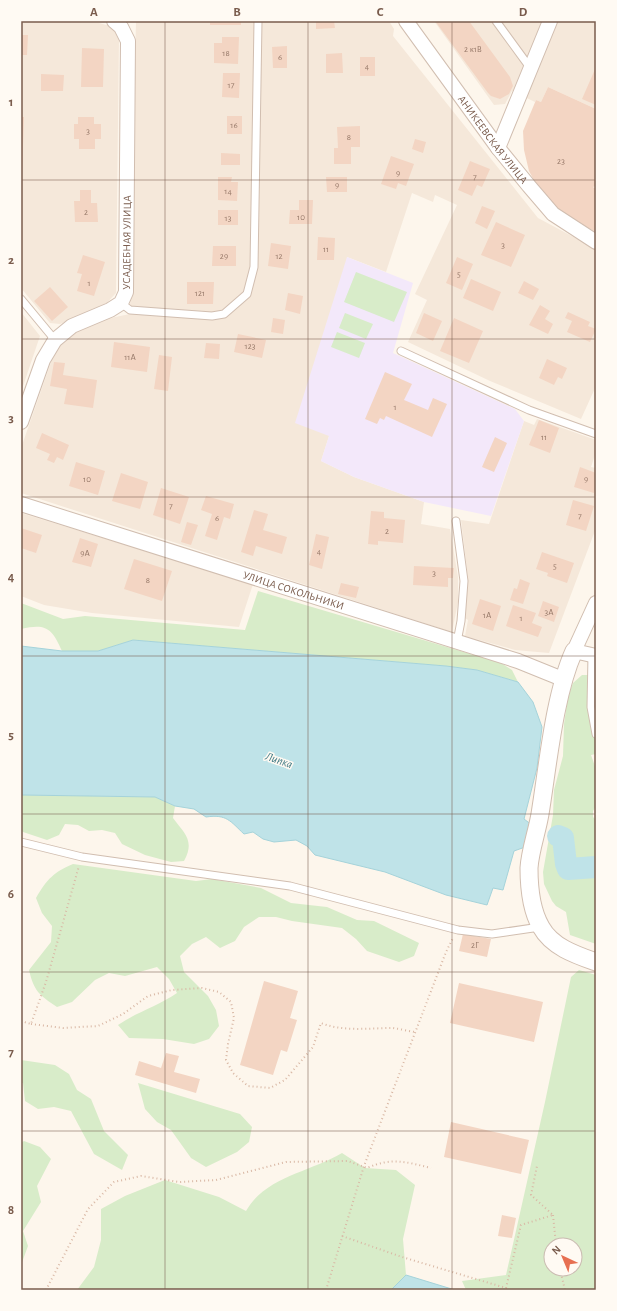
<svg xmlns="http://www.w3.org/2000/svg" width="617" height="1311" font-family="'Alegreya Sans',sans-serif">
  <rect width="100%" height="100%" fill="#fdf6ec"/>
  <path fill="#f5e8da" d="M 21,21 L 99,23 L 110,26 L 115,30 L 119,37 L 116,293 L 104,306 L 60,324 L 50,323 L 21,288 Z
    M 136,21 L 389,21 L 394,29 L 393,36 L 538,218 L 596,249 L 596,386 L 581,419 L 490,381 L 408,342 L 427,300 L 415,294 L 457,205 L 435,195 L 433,202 L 412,193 L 386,272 L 347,257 L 329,436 L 321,461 L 354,477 L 424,502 L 421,524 L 450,529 L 458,577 L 458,602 L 452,632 L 21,493 L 21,448 L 56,348 L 76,332 L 91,322 L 130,314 Z
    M 434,21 L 596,21 L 596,109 L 548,87 L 541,102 L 536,100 L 535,102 L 512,91 L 505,104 L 494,105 Z
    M 21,312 L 40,336 L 21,392 Z
    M 537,419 L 596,440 L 596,452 L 591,467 L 596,468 L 596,528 L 549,653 L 515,650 L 465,636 L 468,620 L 465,618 L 468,578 L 461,520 L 489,524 L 524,421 L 534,425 Z
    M 21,513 L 253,584 L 239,627 L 92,613 L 44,605 L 21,596 Z"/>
  <path fill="#f3e8fa" d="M 347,257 L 413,283 L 393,353 L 515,409 L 524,421 L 491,516 L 424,502 L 354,477 L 321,461 L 329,436 L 295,423 Z"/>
  <path fill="#d8ecc9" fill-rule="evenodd" d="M 356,272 L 407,292 L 394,322 L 344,302 Z
    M 345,313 L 373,324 L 366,339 L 339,328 Z
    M 337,332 L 365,343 L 359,358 L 331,347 Z
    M 258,591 L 501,663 L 512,670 L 518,682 L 477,670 L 446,666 L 133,640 L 98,651 L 62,651 C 52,628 46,623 21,629 L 21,603 L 63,619 L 85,616 L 245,630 Z
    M 582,675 L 596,675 L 596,754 L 591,755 L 596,769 L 596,806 L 593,811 L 593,817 L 596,820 L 596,944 L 570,935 L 566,912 L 556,906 L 552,901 L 544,884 L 543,872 L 553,815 L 554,790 L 563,756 L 564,724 L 568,696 L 573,683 Z
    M 22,795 L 155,797 L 175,806 L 173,818 C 185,834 195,841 184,861 L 171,862 L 145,855 L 122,844 L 115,833 L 102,830 L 89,831 L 78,825 L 65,824 L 59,835 L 47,840 L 23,832 L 21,830 Z
    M 73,864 L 196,881 L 212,879 L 261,888 L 291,903 L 327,907 L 357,920 L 374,921 L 419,943 L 414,956 L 399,962 L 367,951 L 356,939 L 342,928 L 292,921 L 276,917 L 259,917 L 244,927 L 235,941 L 220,948 L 206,937 L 192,944 L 180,956 L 184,972 L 208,996 L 216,1010 L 219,1026 L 209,1039 L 194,1044 L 163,1039 L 129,1038 L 118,1025 C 137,1012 158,1006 177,993 L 169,979 L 157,967 L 125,976 L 109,973 L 95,980 L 72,1002 L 57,1007 C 39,995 34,991 29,970 L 51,942 L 52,926 L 42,913 L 36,898 C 47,879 54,872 73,864 Z
    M 579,970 L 596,975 L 596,1290 L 466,1290 L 462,1281 L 506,1275 L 545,1102 L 571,977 ZM 551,1245 L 575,1245 L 575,1269 L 551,1269 Z
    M 21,1060 L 55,1065 L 69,1074 L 77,1090 L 91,1099 L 104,1131 L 128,1155 L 122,1170 L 94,1154 L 71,1111 L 54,1107 L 38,1109 L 25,1101 L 23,1083 L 21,1083 Z
    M 138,1083 L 240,1114 L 252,1127 L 249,1142 L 237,1152 L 206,1167 L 191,1158 L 171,1130 L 157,1122 L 145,1109 Z
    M 24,1141 L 40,1147 L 51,1159 L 37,1186 L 41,1202 L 23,1231 L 28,1246 L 21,1265 L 21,1143 Z
    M 342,1153 L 365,1168 L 396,1170 L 415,1185 L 403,1239 L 406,1275 L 391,1290 L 77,1290 L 94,1267 L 101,1240 L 101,1209 L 125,1196 L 165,1180 L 219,1197 L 246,1211 C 265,1177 310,1172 342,1153 Z"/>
  <path fill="#bfe3e8" stroke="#a5d3da" d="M 133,640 L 446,666 L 477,670 L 518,682 L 533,702 L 542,727 L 537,768 L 524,819 L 532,825 L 528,846 L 514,851 L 503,890 L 493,888 L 487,905 L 446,895 L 385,872 L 315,855 L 307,846 L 296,840 L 274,842 L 263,839 L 253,832 L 244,834 C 230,821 227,814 206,817 L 194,809 L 175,806 L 155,797 L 22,795 L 21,646 L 62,651 L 98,651 Z
    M 406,1275 L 455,1290 L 391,1290 Z"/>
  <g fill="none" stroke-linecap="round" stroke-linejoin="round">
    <path stroke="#bfe3e8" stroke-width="22" d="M 558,836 L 563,838 L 566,864 L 568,869 L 596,867"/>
  </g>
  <path fill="#f3d5c3" d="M 210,21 L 241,21 L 241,25 L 210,25 Z
    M 316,21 L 334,21 L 335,28 L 316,29 Z
    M 435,21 L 469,21 L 510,77 L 513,86 L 509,94 L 500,99 L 491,96 L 488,93 Z
    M 21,35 L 28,35 L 27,55 L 21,55 Z
    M 222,37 L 239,37 L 238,64 L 214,63 L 214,43 L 222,43 Z
    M 287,46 L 287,68 L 273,68 L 272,47 Z
    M 82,48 L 104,49 L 103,87 L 81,87 Z
    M 342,53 L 343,73 L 326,73 L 326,54 Z
    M 360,57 L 375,57 L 375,76 L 360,76 Z
    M 596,67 L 596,105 L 582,99 Z
    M 223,73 L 240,73 L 239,98 L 222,97 Z
    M 41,74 L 64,75 L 63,91 L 41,91 Z
    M 548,87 L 596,109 L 596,186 L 593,187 L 596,189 L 596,232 L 558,212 L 538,188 L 529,171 L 524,150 L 523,131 L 536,100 L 541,102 Z
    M 227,116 L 242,116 L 242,134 L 227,134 Z
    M 21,117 L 24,117 L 22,175 L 21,175 Z
    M 78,117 L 94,117 L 94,124 L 101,124 L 101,139 L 95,139 L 95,149 L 79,149 L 79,139 L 74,139 L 74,124 L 78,124 Z
    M 360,126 L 360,147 L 351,147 L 351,164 L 334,164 L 334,148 L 338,148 L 337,127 Z
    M 415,139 L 426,142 L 423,153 L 412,149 Z
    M 221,153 L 240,154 L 240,165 L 221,165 Z
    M 391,156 L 414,164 L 406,186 L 398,183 L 396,189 L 381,184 Z
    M 470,161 L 490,169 L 482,187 L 477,185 L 472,196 L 458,190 Z
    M 218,177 L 232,177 L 231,182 L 238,182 L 237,201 L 218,200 Z
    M 326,177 L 347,177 L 347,192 L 327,192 Z
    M 80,190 L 91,190 L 91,203 L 97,203 L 98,222 L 75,222 L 74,201 L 80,201 Z
    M 299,200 L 313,200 L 312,224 L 289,224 L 290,210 L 299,210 Z
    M 482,206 L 495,211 L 487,229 L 475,223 Z
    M 218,210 L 238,210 L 238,225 L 218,225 Z
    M 496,222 L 525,235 L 511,267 L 481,255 Z
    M 318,237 L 335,238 L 334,260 L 317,260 Z
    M 271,243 L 291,246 L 288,269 L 268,266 Z
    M 213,246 L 236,246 L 236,266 L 212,266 Z
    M 83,255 L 105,262 L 94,296 L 77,291 L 82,274 L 77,273 Z
    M 457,257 L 473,264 L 462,290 L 446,283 Z
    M 471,279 L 501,292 L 493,311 L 463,298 Z
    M 524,281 L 539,289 L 533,300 L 518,293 Z
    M 187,282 L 214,282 L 213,304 L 187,304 Z
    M 50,287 L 68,307 L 52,321 L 34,301 Z
    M 288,293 L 303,296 L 300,314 L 285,310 Z
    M 540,305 L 550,311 L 545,319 L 553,324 L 548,334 L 529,325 Z
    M 568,312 L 590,322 L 588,326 L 596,329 L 590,342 L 567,332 L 572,321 L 565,318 Z
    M 424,313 L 442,321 L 433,341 L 416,333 Z
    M 273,318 L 285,320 L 283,334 L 271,332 Z
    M 454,318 L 483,331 L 469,363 L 440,351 Z
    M 238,334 L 266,340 L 262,358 L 234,352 Z
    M 114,342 L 150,347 L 147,372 L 111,367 Z
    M 206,343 L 220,344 L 219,359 L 204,358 Z
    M 159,355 L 172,357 L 168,391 L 154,389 Z
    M 547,359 L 567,368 L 562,379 L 558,377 L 554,385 L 539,378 Z
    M 54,362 L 65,363 L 63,375 L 97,380 L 93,408 L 64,404 L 67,389 L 50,386 Z
    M 385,372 L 412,384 L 404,400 L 428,410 L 433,398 L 447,404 L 432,437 L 386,416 L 384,420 L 380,418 L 377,424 L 365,419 Z
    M 539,420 L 559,428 L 550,453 L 529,445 Z
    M 42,433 L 69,445 L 63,460 L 57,457 L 54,463 L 47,460 L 50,454 L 36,448 Z
    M 495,437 L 507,443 L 494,472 L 482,467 Z
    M 76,462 L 105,471 L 98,495 L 69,486 Z
    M 580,467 L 596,473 L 596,485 L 594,493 L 574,487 Z
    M 121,473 L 148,482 L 140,509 L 112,501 Z
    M 161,488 L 189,497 L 180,524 L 153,515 Z
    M 206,496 L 234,504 L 230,519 L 224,517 L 217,540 L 205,536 L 212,514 L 201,510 Z
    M 573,500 L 594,506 L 586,531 L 566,525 Z
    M 254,510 L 268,514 L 263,530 L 287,537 L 282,554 L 256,546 L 253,556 L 241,552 Z
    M 371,511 L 384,512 L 384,518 L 405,520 L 403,543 L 378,541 L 378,545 L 368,544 Z
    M 187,522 L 198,525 L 191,545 L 181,542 Z
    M 21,528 L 42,535 L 36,553 L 21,548 Z
    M 316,534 L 329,537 L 322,569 L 309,565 Z
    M 80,538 L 98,544 L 91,567 L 72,562 Z
    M 542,552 L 574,563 L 567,583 L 547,576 L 548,573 L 536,569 Z
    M 134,559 L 172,571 L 162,601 L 124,589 Z
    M 414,566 L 454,568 L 453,578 L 448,578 L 448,587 L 413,585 Z
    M 520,579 L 530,583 L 523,604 L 510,600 L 514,588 L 517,589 Z
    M 341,583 L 359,587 L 356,598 L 338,594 Z
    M 480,599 L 501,606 L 493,631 L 472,624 Z
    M 543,601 L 559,607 L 554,622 L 538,616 Z
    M 513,605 L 536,613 L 532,623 L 542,627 L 538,637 L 506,626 Z
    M 463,934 L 491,939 L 487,957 L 459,951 Z
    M 264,981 L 298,991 L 290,1018 L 297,1020 L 287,1052 L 281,1050 L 273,1075 L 240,1065 Z
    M 459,983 L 543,1002 L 534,1042 L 450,1023 Z
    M 166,1053 L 179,1056 L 174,1072 L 200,1079 L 196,1093 L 135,1075 L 139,1061 L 161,1068 Z
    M 451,1122 L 529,1140 L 521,1174 L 444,1157 Z
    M 502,1215 L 516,1218 L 512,1238 L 498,1236 Z"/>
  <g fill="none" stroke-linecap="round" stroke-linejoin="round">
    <defs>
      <path id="service" d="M 496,21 L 531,69
        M 21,299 L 55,340
        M 121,303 L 130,310 L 212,316 L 224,314 L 247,294 L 254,267 L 258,21
        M 401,351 L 529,410 L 596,434
        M 456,521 L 464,581 L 461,621 L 457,642
        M 592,655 L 591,707 L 596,734
        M 21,842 L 82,857 L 290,886 L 458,930 L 492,934 L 540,927"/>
      <g id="minor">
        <path id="s1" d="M 406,21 L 498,148 L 529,186 L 553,214 L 596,242"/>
        <path d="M 498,148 L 550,21"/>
        <path id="s2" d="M 21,422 L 43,360 L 55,340 L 72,326 L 110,310 L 121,303 L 126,292 L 128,41 L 121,27 L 114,21"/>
        <path id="s3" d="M 21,504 L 518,661 L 565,680"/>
        <path d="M 596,603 L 574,651 L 596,656"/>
      </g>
      <path id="tertiary" d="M 574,651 C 554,696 548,765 540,814 C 537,832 530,851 529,868 C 529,888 531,910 541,927 C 552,947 576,955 596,962"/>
    </defs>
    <use href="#service" stroke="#d1beb0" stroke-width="9"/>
    <use href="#minor" stroke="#d1beb0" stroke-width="16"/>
    <use href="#tertiary" stroke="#d1beb0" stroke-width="19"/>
    <path stroke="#d9b8a5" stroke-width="2" stroke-dasharray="1 3" stroke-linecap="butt" d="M 21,1021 L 31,1024 L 46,982 L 79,866
      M 31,1024 L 63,1028 L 98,1026 L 123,1014 L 148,996 L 172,990 L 202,988 L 219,992 L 231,1002 L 234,1018 L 228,1044 L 226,1060 L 233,1073 L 248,1086 L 270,1088 L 285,1080 L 313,1047 L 321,1023 C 343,1032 370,1028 393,1028 C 400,1029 408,1031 415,1032
      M 553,1215 L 556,1245
      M 342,1236 L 402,1257 L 506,1288 L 521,1225 L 553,1215 L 531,1195 L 537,1166
      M 560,1269 L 565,1290
      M 46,1290 L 88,1209 L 114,1182 L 141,1176 L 179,1182 L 216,1180 L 286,1162 L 348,1161 L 367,1168 C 392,1157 406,1162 431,1168
      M 326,1290 L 364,1166 L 446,952 L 453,938"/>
    <use href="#service" stroke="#fff" stroke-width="7"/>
    <use href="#minor" stroke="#fff" stroke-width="14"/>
    <use href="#tertiary" stroke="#fff" stroke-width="17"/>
  </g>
  <path fill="none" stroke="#7a5c4d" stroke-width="1" stroke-opacity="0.55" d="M 165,21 L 165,1290M 308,21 L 308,1290M 452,21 L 452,1290M 21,180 L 596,180M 21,339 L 596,339M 21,497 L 596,497M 21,656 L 596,656M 21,814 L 596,814M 21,972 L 596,972M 21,1131 L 596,1131"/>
  <g text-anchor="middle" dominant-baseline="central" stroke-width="3" stroke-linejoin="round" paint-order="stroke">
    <g font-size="9" fill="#987a6a">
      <text x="473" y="49">2 к1В</text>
      <text x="226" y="53">18</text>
      <text x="280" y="57">6</text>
      <text x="367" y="66">4</text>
      <text x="231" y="85">17</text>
      <text x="234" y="125">16</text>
      <text x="88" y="131">3</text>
      <text x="349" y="137">8</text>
      <text x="561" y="161">23</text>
      <text x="398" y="173">9</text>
      <text x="475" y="177">7</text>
      <text x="337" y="185">9</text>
      <text x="228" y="191">14</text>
      <text x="86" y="212">2</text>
      <text x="301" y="217">10</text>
      <text x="228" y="218">13</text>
      <text x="503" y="245">3</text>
      <text x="326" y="249">11</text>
      <text x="224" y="256">29</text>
      <text x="279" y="256">12</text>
      <text x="459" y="274">5</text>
      <text x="89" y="283">1</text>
      <text x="200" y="293">121</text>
      <text x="250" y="346">123</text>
      <text x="130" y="357">11А</text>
      <text x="395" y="407">1</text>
      <text x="544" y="437">11</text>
      <text x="87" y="479">10</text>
      <text x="586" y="479">9</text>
      <text x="171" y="506">7</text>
      <text x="580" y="516">7</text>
      <text x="217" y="518">6</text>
      <text x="387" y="531">2</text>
      <text x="319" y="551">4</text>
      <text x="85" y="553">9А</text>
      <text x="555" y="566">5</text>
      <text x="434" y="573">3</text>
      <text x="148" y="580">8</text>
      <text x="549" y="612">3А</text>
      <text x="487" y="615">1А</text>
      <text x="521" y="618">1</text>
      <text x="475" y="945">2Г</text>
    </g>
    <g font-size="11" fill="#7a5c4d" stroke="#fffaf3">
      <text stroke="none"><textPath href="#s1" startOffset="147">АНИКЕЕВСКАЯ УЛИЦА</textPath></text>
      <text stroke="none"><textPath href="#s2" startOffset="227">УСАДЕБНАЯ УЛИЦА</textPath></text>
      <text stroke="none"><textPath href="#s3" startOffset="286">УЛИЦА СОКОЛЬНИКИ</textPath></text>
    </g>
    <g font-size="12" font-style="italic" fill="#437c86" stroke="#fffaf3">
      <text transform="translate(279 760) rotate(19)">Липка</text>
    </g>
  </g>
  <rect width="617" height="1311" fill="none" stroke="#fffaf3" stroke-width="44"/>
  <g transform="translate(563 1257) rotate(316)"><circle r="19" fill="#fffaf3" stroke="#cabbb1"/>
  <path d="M0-3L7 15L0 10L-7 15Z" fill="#e76f51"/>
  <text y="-6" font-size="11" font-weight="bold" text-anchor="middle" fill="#7a5c4d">N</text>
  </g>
  <rect x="22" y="22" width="573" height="1267" fill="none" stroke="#7a5c4d" stroke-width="1.5"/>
  <g font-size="13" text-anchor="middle" font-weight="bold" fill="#7a5c4d">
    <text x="94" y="16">A</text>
    <text x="237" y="16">B</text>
    <text x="380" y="16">C</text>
    <text x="523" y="16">D</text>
    <text x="11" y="106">1</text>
    <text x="11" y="264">2</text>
    <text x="11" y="422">3</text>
    <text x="11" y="581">4</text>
    <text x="11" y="739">5</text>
    <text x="11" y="898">6</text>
    <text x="11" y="1056">7</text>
    <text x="11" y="1214">8</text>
  </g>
</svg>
